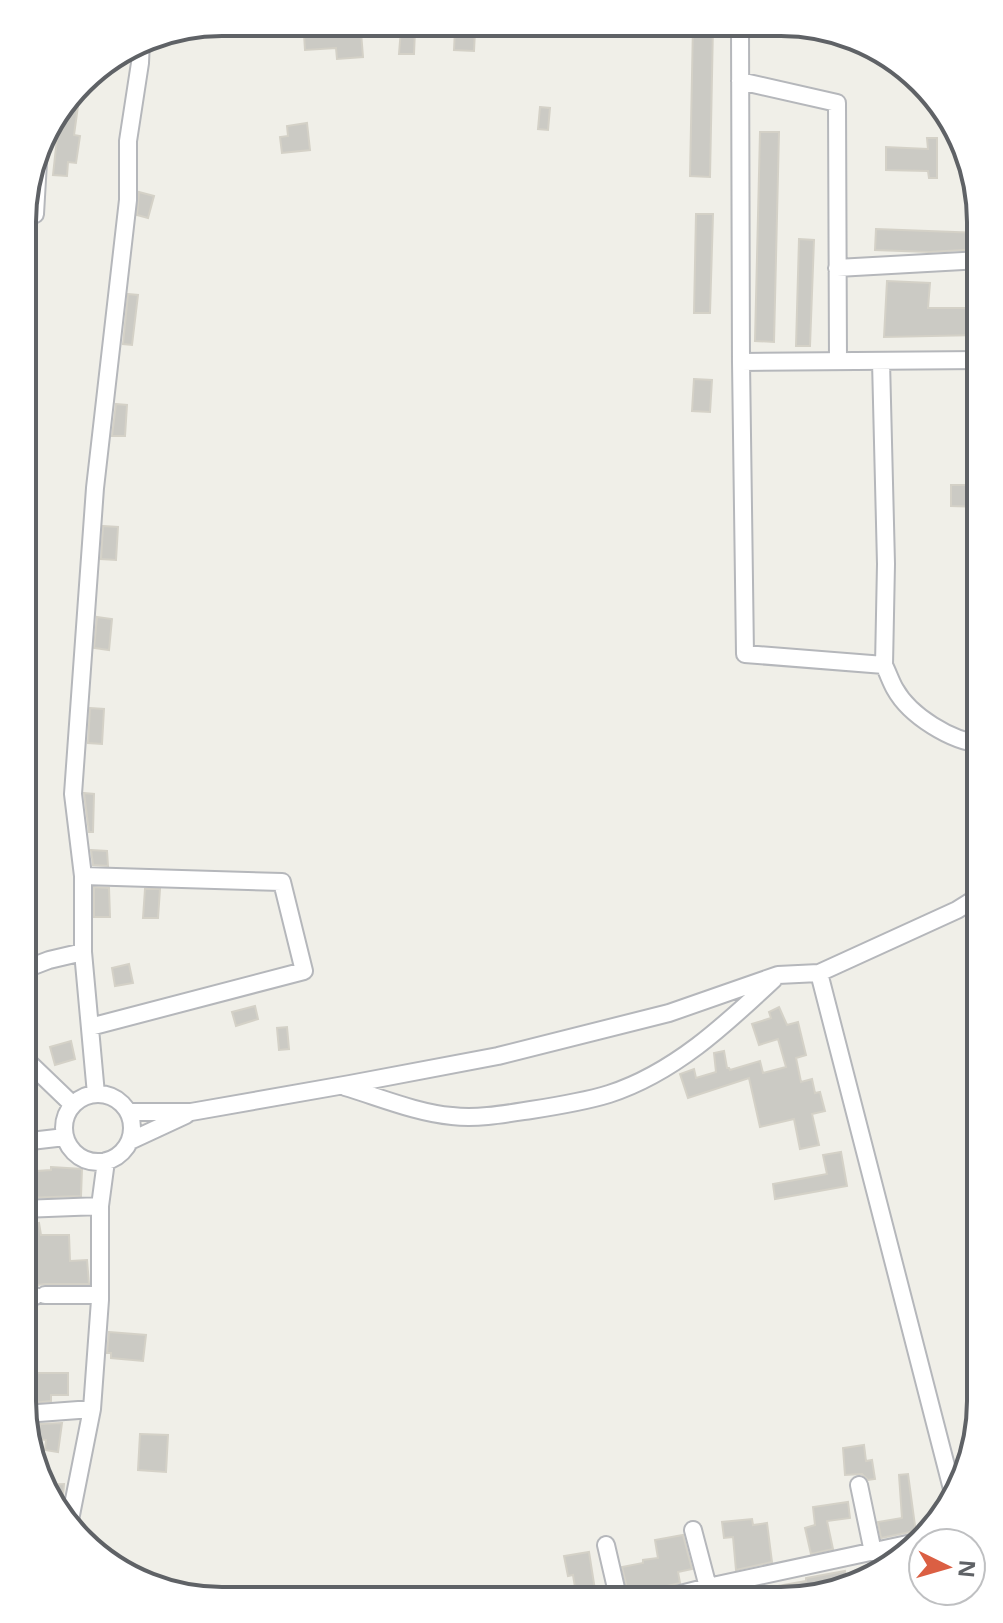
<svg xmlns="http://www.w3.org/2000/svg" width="1003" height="1623" font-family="'Noto Sans',sans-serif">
  <rect width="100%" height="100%" fill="#f0efe8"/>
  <path fill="#cbcac4" stroke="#d4d1c7" stroke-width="2" d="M 693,25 L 713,25 L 710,177 L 690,176 Z
    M 401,29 L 415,30 L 414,54 L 399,54 Z
    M 455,30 L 475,31 L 474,51 L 454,50 Z
    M 337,32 L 338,34 L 361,32 L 363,57 L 337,59 L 336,48 L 305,50 L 304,34 Z
    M 81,84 L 74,135 L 80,136 L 76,163 L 68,162 L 67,176 L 53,175 L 58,129 L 55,128 L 57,115 Z
    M 540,107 L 550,108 L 548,130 L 538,129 Z
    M 307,123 L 310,150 L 282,153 L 280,137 L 288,136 L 287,126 Z
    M 760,132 L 779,132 L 774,342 L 755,341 Z
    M 927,138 L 937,138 L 937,178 L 929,178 L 928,171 L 886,170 L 886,147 L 928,149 Z
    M 139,192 L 154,196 L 148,218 L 137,215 Z
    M 696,214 L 713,214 L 710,313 L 694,313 Z
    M 876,229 L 980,233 L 980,249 L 929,252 L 875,250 Z
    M 799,239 L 814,240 L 810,346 L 796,346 Z
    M 887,281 L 930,283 L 928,308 L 978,308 L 979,335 L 884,337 Z
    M 128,294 L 138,295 L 132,345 L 123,344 Z
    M 694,379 L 712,380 L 710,412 L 692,411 Z
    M 116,404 L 127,405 L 125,436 L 112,436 Z
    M 951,485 L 981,485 L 981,507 L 951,506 Z
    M 103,526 L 118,527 L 116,560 L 101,559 Z
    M 97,617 L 112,619 L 109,650 L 94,648 Z
    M 90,708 L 104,709 L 102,744 L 88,743 Z
    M 84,793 L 94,794 L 93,832 L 89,832 Z
    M 91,850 L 107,851 L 108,866 L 93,865 Z
    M 94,887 L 109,888 L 110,917 L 94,917 Z
    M 145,889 L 160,889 L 158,918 L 143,918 Z
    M 129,964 L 133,983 L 115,986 L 112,968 Z
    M 255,1006 L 258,1019 L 236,1026 L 232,1012 Z
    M 779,1007 L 787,1025 L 798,1022 L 806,1055 L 796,1058 L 801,1082 L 812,1079 L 815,1093 L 820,1092 L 825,1111 L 812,1114 L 819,1145 L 800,1149 L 794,1119 L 760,1127 L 749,1078 L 688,1098 L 680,1074 L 694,1069 L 696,1078 L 716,1072 L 714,1053 L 724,1051 L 727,1068 L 729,1068 L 730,1070 L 760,1061 L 763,1073 L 786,1067 L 778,1039 L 759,1045 L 752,1024 L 771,1018 L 769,1012 Z
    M 287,1027 L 289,1049 L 279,1050 L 277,1028 Z
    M 71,1041 L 75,1059 L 55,1065 L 50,1047 Z
    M 841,1152 L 847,1186 L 775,1199 L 773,1184 L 827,1174 L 823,1155 Z
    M 51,1167 L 82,1169 L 81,1196 L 22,1198 L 22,1172 L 51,1170 Z
    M 22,1220 L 34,1220 L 34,1224 L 39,1223 L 41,1235 L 69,1235 L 70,1261 L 87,1260 L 89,1284 L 45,1284 L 22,1287 Z
    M 109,1332 L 146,1335 L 143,1361 L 111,1358 L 111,1353 L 107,1353 Z
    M 22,1373 L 68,1373 L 68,1395 L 51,1395 L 51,1401 L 23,1404 Z
    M 62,1423 L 58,1452 L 45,1450 L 46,1440 L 38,1439 L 40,1424 Z
    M 140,1434 L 168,1435 L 166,1472 L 138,1470 Z
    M 864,1445 L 866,1461 L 872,1460 L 875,1479 L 868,1480 L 862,1474 L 845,1475 L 843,1448 Z
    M 908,1474 L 916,1533 L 910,1532 L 881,1538 L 878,1522 L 902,1518 L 899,1475 Z
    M 64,1484 L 63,1497 L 53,1498 L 43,1485 Z
    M 848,1502 L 850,1518 L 827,1521 L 833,1549 L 811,1554 L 805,1528 L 815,1525 L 813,1507 Z
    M 752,1519 L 753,1525 L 767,1523 L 772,1562 L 736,1570 L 733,1537 L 724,1538 L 722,1522 Z
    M 683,1535 L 692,1569 L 678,1572 L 680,1583 L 650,1590 L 645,1594 L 642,1598 L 630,1601 L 622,1567 L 643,1563 L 643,1560 L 658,1558 L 655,1540 Z
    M 589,1552 L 595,1590 L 576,1593 L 573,1575 L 568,1576 L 564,1556 Z
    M 845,1571 L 847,1588 L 788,1600 L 788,1596 L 759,1601 L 727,1601 L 726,1595 L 806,1581 L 806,1578 Z"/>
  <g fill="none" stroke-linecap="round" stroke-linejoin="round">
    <defs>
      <path id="minor" d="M 281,22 L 282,25 L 305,23
        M 740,25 L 741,362 L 745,654 L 884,665 L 886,564 L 881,361
        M 740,81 L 837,103 L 838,361
        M 24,213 L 35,214 L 39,145
        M 837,268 L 981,260
        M 741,362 L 981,360
        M 884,665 C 888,673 891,682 895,689 C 910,716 951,741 981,744
        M 83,876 L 282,882 L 304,971 L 90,1027
        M 23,970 L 49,960 L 83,952
        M 819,973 L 952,1489
        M 22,1056 L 73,1105
        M 345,1087 C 379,1097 417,1113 452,1116 C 478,1119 505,1114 531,1110 C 557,1106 583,1102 609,1094 C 674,1073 725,1025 774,979
        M64 1128a34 34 0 1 1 68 0a34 34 0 1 1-68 0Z
        M 96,1094 L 83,952 L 83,876 L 73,794 L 95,488 L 128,200 L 128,141 L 140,63 L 141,40
        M 128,1112 L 191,1112 L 350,1084 L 498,1056 L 669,1013 L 778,975 L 819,973 L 957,910 L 981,895
        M 130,1141 L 186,1115
        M 22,1142 L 65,1137
        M 22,1209 L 100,1206
        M 45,1295 L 100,1295
        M 22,1298 L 35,1296
        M 25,1414 L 92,1409
        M 859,1485 L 873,1552
        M 70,1520 L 92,1409 L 100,1300 L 100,1206 L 106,1161
        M 693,1530 L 708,1587
        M 606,1545 L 619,1601
        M 653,1601 L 708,1587 L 912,1543"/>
    </defs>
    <use href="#minor" stroke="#b5b7bb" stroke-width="20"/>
    <use href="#minor" stroke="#fff" stroke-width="16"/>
  </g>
  <path d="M0 0H1003V1623H0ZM222 36H781A186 186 0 0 1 967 222V1401A186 186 0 0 1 781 1587H222A186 186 0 0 1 36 1401V222A186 186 0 0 1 222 36Z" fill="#fff" fill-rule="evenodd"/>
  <path fill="none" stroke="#5f6266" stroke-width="4" d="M222 36H781A186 186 0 0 1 967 222V1401A186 186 0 0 1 781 1587H222A186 186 0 0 1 36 1401V222A186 186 0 0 1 222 36Z"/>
  <g transform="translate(947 1567) rotate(95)"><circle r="38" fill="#ffffff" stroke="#bfc0c2" stroke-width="2"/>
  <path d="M0-6L14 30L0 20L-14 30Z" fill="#db5f43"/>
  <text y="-12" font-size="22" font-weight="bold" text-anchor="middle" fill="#5f6266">N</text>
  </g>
</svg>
